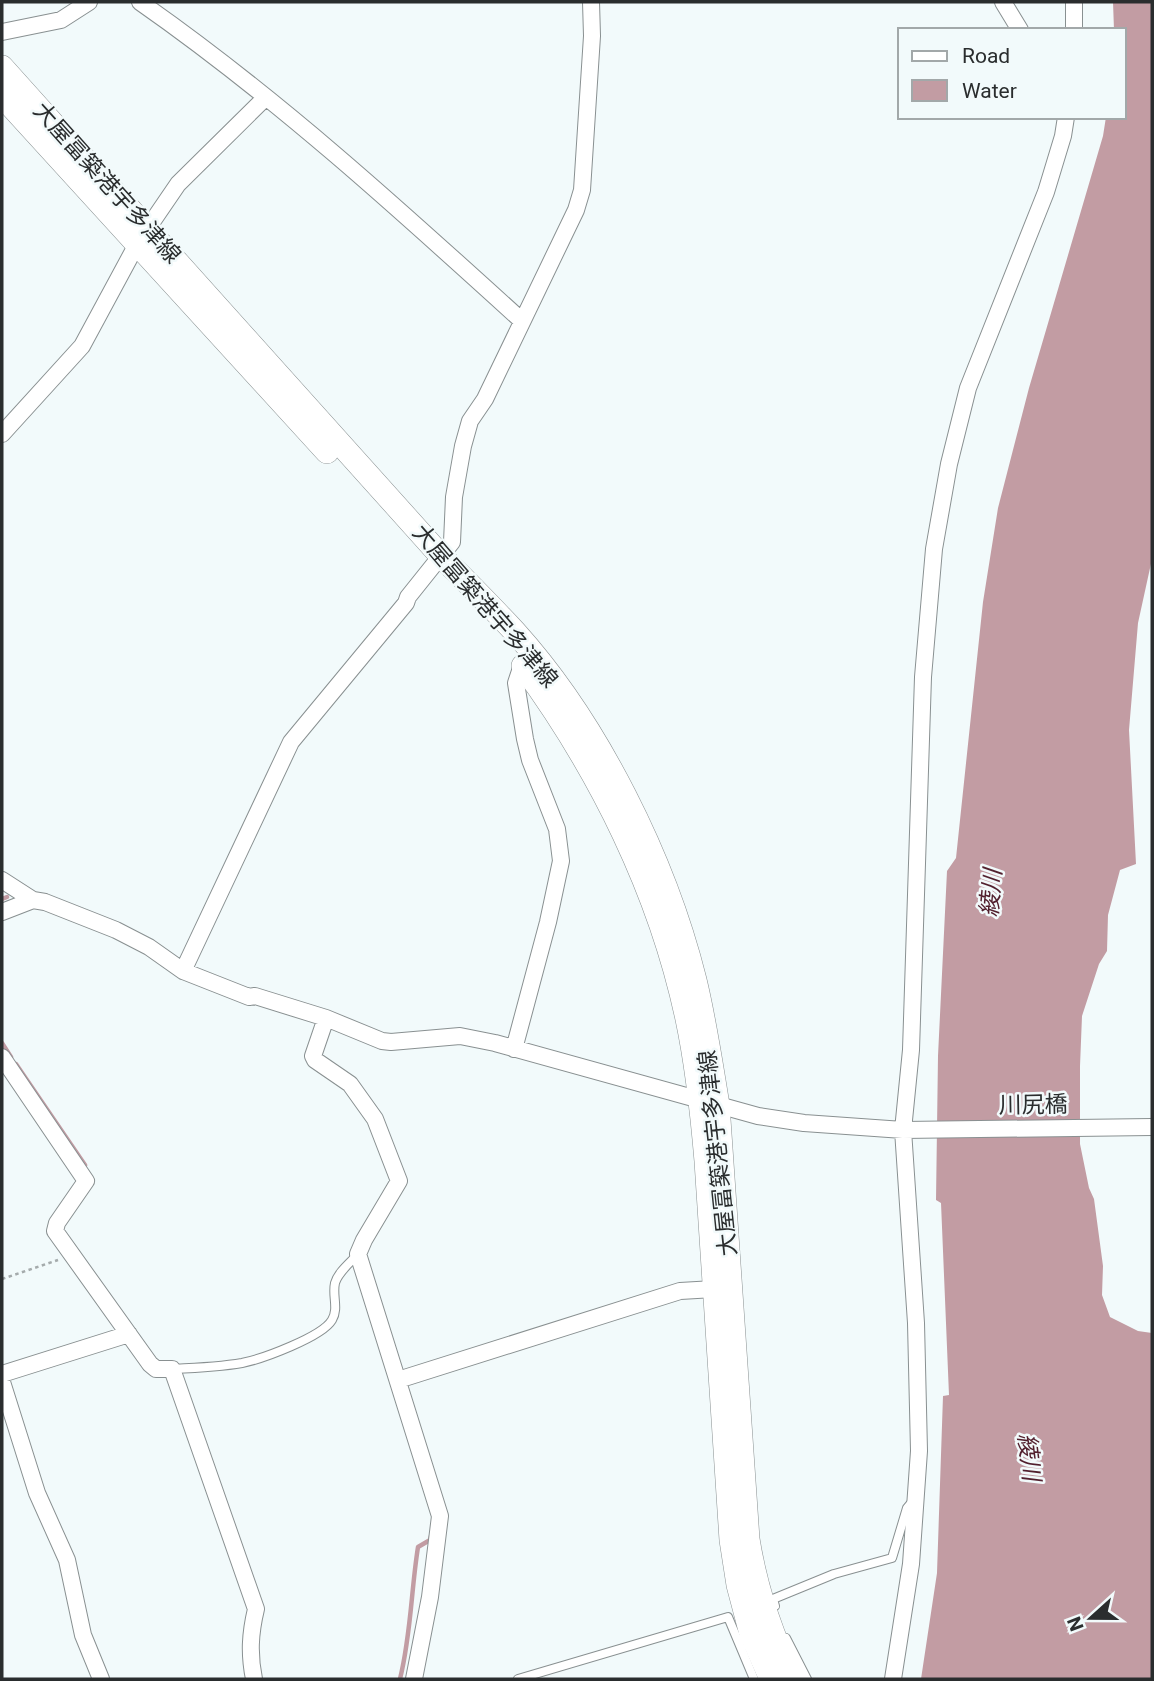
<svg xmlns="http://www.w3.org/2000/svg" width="1154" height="1681" font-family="Roboto,'Noto Sans JP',sans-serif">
  <rect width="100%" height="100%" fill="#f2fafb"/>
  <path fill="#c29ca3" d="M 1113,2 L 1152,2 L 1152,559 L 1138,623 L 1129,730 L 1136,864 L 1120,870 L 1108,915 L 1107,951 L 1099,964 L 1082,1016 L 1080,1066 L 1080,1144 L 1089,1188 L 1094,1199 L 1103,1266 L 1102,1295 L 1110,1317 L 1138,1331 L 1152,1333 L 1152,1679 L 921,1679 L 937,1573 L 943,1396 L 949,1395 L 941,1203 L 936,1200 L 938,1056 L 947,871 L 956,858 L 983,602 L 998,508 L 1029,388 L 1103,136 L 1106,117 L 1124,117 L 1124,30 L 1114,30 Z"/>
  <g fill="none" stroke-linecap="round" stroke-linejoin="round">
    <path stroke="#c29ca3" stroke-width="4.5" d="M 2,899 L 7,897
      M 2,1043 L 11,1057
      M 16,1064 L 85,1165
      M 400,1679 C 411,1635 411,1591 418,1547 L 430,1540 L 431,1536"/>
    <defs>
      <path id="lane" d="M 172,1369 C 195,1368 219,1367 242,1363 C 262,1359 322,1337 332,1320 C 339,1308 332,1296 335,1283 C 338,1272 351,1262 358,1254
        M 775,1606 L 773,1599 L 834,1574 L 892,1558 L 907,1508 L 912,1502
        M 786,1638 L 807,1679
        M 518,1679 L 728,1617 L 754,1679"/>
      <path id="street" d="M 140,2 C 276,97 400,210 522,321
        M 1003,2 L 1020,30
        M 1074,2 L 1074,30
        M 2,32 L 61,20 L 89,2
        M 2,434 L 82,346 L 137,244 L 178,184 L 265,98
        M 2,880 L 33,900
        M 2,912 L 33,900 L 45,902 L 116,930 L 149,947 L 183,971 L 249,997 L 255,996 L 326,1018 L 382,1041 L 391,1042 L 460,1036 L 495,1043 L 758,1116 L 804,1123 L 903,1130 L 1152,1127
        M 183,971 L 291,742 L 406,603 L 408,597 L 452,542 L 454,497 L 463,446 L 470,421 L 485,399 L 576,210 L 582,190 L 592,36 L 591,2
        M 326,1018 L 313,1056 L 315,1060 L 350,1084 L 375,1119 L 399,1181 L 364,1240 L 358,1254 L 440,1516 L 430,1597 L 414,1679
        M 514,1049 L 548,922 L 561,861 L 557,829 L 530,760 L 525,739 L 516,683 L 522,665
        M 2,1057 L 86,1181 L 57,1223 L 55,1231 L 150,1364 L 156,1369 L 172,1369 L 256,1609 C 250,1634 249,1654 254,1679
        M 2,1374 L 129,1334
        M 398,1380 L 680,1291 L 714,1289
        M 2,1382 L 37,1493 L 67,1560 L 83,1635 L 101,1679
        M 893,1679 L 911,1564 L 919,1451 L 916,1323 L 903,1130 L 911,1050 L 923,677 L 934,549 L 949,464 L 968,388 L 1046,192 L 1063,136 L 1066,117"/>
      <path id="secondary" d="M 2,67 L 441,556 C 466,581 491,606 515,632 C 598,724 665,860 695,980 C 705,1021 711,1063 718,1105 L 748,1539 C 756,1589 771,1634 793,1679
        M 2,96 L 327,452
        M 523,666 C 600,771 660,892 687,1019 C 697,1066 702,1114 706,1161 L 731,1540 L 738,1585 L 751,1634 L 771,1679"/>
    </defs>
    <use href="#lane" stroke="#899091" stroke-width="10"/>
    <use href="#street" stroke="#899091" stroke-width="18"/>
    <use href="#secondary" stroke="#899091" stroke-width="24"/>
    <path stroke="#a5abac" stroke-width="2.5" stroke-dasharray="3.5 3.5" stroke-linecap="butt" d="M 2,1279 L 58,1260"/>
    <use href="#lane" stroke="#fff" stroke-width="8"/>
    <use href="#street" stroke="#fff" stroke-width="16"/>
    <use href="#secondary" stroke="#fff" stroke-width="23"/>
  </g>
  <g text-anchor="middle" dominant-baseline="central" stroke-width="5" stroke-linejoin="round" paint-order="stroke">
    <g font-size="23" fill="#2a2d2e" stroke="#f2fafb">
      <text transform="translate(107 183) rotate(48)">大屋冨築港宇多津線</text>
      <text transform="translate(485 606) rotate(49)">大屋冨築港宇多津線</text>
      <text transform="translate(1033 1105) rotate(-1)">川尻橋</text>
      <text transform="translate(718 1153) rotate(-96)">大屋冨築港宇多津線</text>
    </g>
    <g font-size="24" font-style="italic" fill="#511f2d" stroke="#f2fafb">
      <text transform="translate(991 893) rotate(-85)">綾川</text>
      <text transform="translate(1029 1457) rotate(83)">綾川</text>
    </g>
  </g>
  <rect width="1154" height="1681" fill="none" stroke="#2a2d2e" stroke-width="7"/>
  <rect x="898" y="28" width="228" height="91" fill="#f2fafb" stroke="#a2a8a9" stroke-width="2"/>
  <rect x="912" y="51" width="35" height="10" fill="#ffffff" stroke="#a2a8a9" stroke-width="2"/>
  <text x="962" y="63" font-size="21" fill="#2a2d2e">Road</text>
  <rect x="912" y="80" width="35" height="21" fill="#c29ca3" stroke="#a2a8a9" stroke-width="2"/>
  <text x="962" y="98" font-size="21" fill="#2a2d2e">Water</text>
  <g transform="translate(1091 1618) rotate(249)" stroke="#f2fafb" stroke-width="5" paint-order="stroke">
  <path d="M0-5L12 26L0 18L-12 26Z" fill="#2a2d2e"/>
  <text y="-10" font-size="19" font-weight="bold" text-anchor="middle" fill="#2a2d2e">N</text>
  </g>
</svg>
